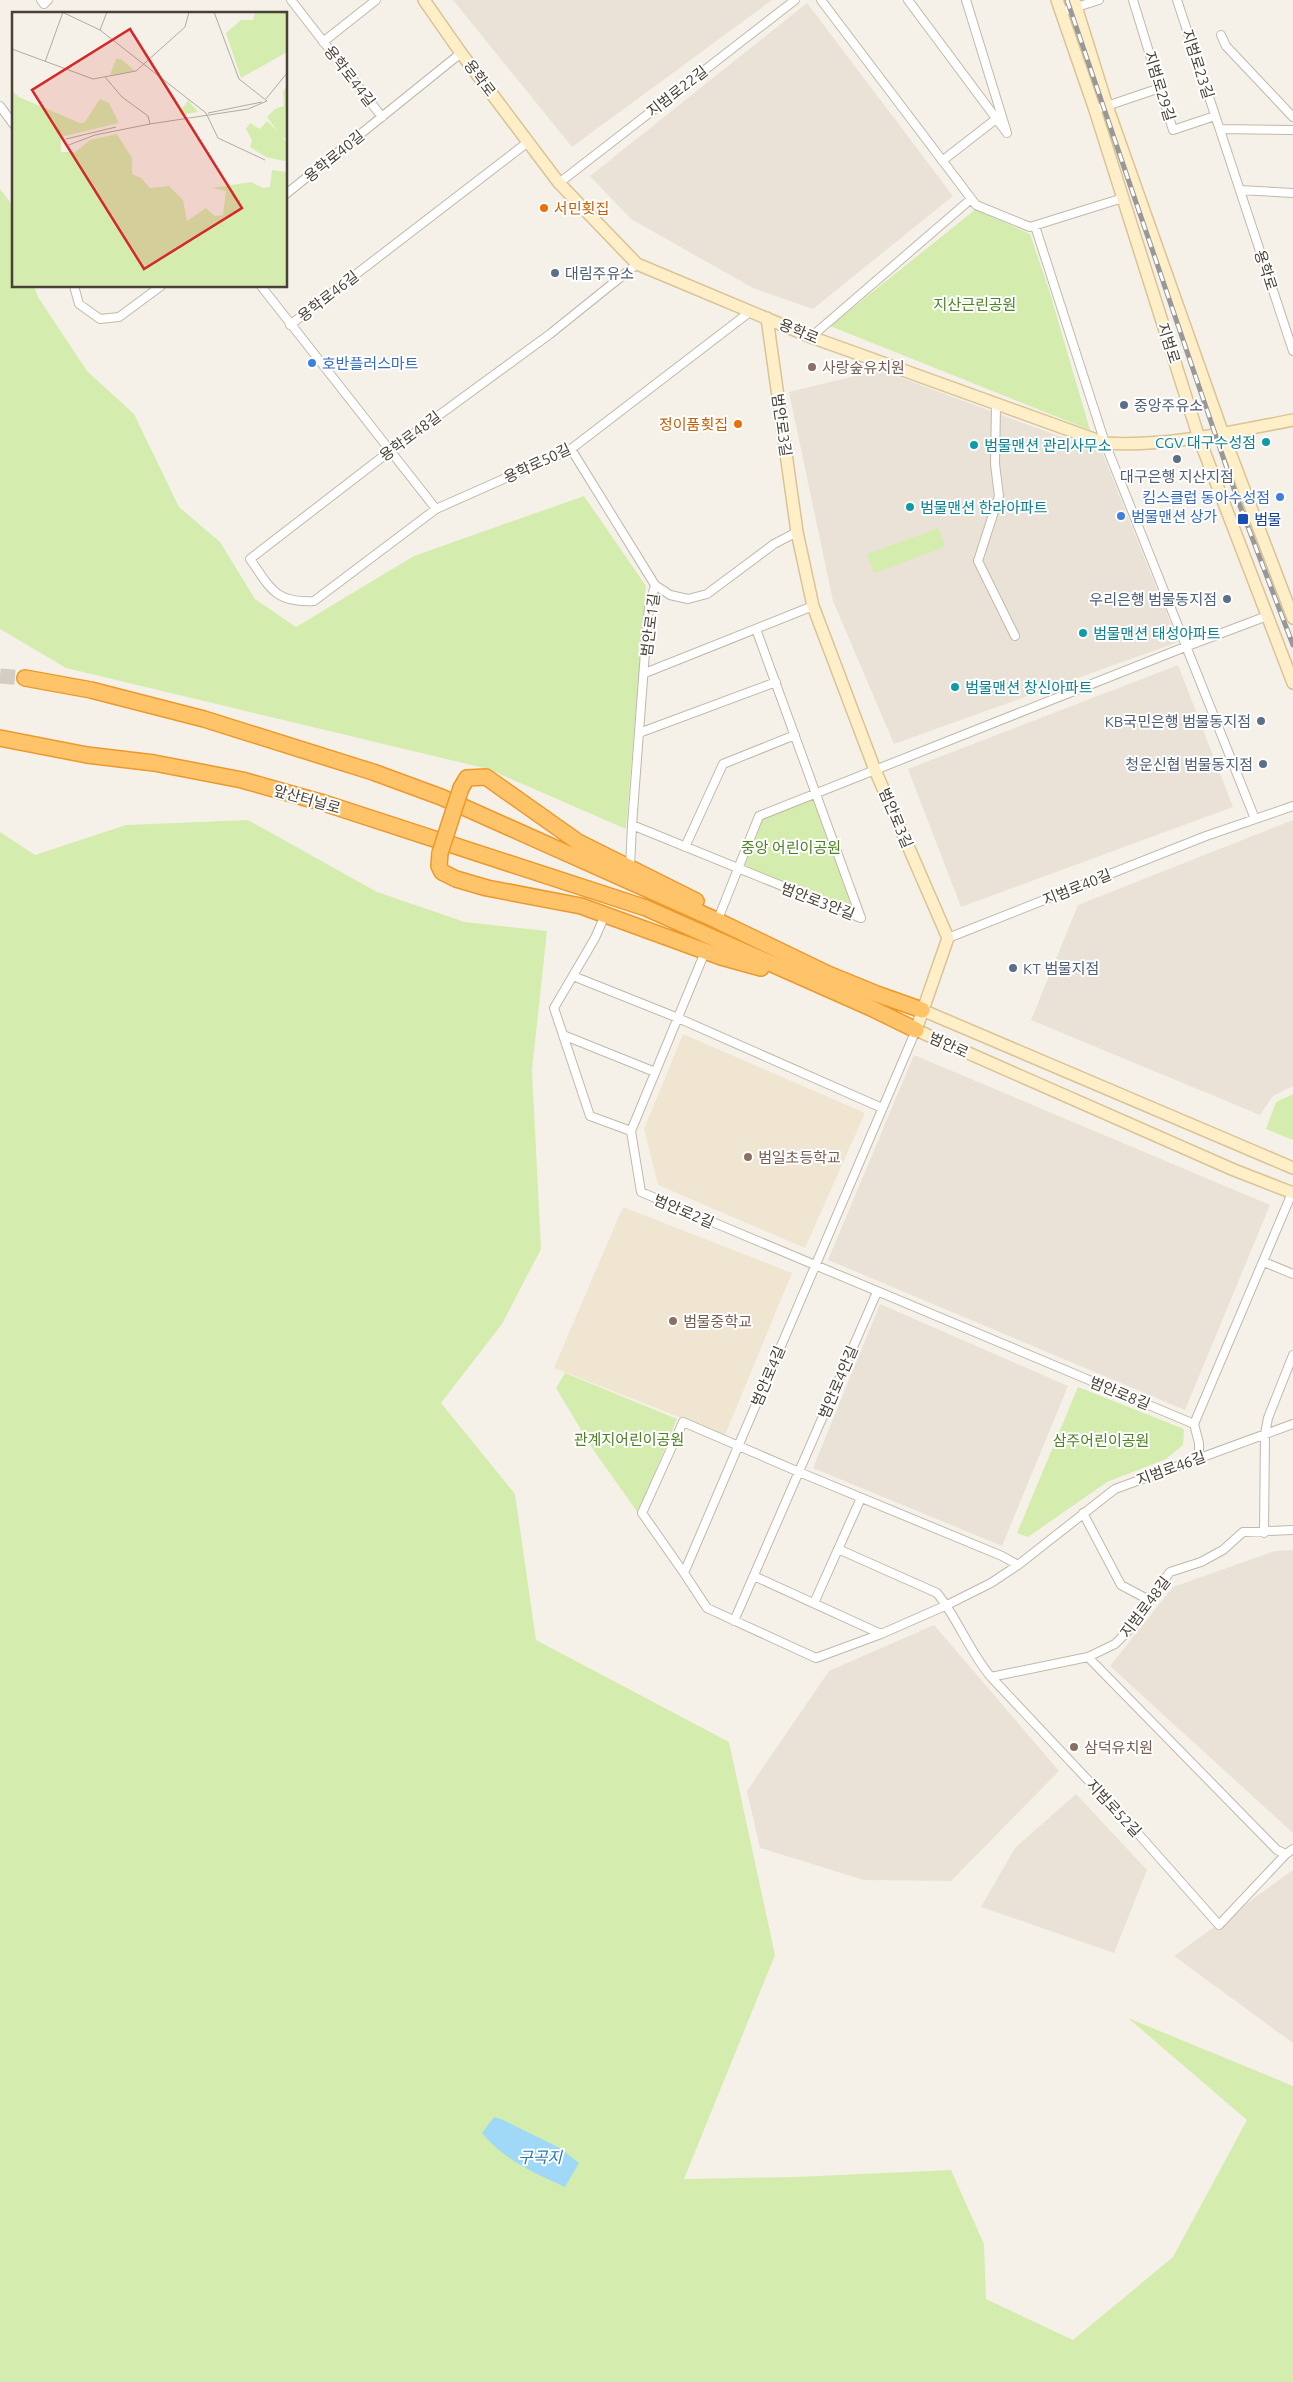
<svg xmlns="http://www.w3.org/2000/svg" width="1293" height="2382" font-family="Ubuntu,'Noto Sans KR',sans-serif">
  <rect width="100%" height="100%" fill="#f5f1e8"/>
  <path fill="#eae2d6" d="M 453,0 L 772,0 L 572,147 Z
    M 807,3 L 953,196 L 813,309 L 753,288 L 631,219 L 590,176 Z
    M 880,370 L 1102,452 L 1178,642 L 894,744 L 833,601 L 789,392 Z
    M 1178,665 L 1233,807 L 961,907 L 908,769 Z
    M 1293,820 L 1293,1086 L 1273,1096 L 1260,1115 L 1031,1020 L 1078,905 Z
    M 914,1055 L 1270,1205 L 1185,1410 L 828,1260 Z
    M 880,1304 L 1068,1386 L 1002,1546 L 813,1468 Z
    M 1293,1550 L 1293,1833 L 1110,1666 L 1173,1587 L 1275,1551 Z
    M 934,1625 L 1059,1771 L 951,1881 L 864,1880 L 760,1848 L 747,1791 L 829,1671 Z
    M 1076,1794 L 1147,1870 L 1114,1953 L 981,1907 L 1015,1848 Z
    M 1293,1870 L 1293,2043 L 1174,1956 Z"/>
  <path fill="#f0e5d1" d="M 683,1034 L 865,1113 L 805,1248 L 658,1185 L 644,1129 Z
    M 623,1207 L 792,1273 L 725,1435 L 554,1368 Z"/>
  <path fill="#d4edae" d="M 0,189 L 10,202 L 14,216 L 14,286 L 34,286 L 38,297 L 87,371 L 134,414 L 179,507 L 220,542 L 255,599 L 296,627 L 414,556 L 584,496 L 646,586 L 626,829 L 488,769 L 66,668 L 0,629 Z
    M 976,209 L 1030,234 L 1050,293 L 1090,430 L 830,326 Z
    M 939,528 L 945,547 L 874,573 L 867,554 Z
    M 811,800 L 814,801 L 851,905 L 849,908 L 745,867 L 744,862 L 762,819 Z
    M 248,820 L 377,892 L 465,922 L 547,931 L 532,1070 L 541,1249 L 502,1324 L 441,1403 L 515,1494 L 536,1640 L 729,1742 L 775,1955 L 684,2179 L 795,2177 L 951,2170 L 984,2244 L 986,2299 L 1073,2340 L 1173,2257 L 1247,2120 L 1128,2018 L 1293,2086 L 1293,2382 L 0,2382 L 0,832 L 35,855 L 126,825 Z
    M 1293,1094 L 1293,1140 L 1266,1129 L 1276,1102 Z
    M 565,1373 L 677,1419 L 638,1513 L 592,1448 L 556,1388 Z
    M 1078,1387 L 1184,1429 L 1183,1445 L 1166,1459 L 1107,1482 L 1028,1537 L 1017,1533 Z"/>
  <path fill="#a0d9f7" d="M 494,2117 L 501,2119 L 560,2148 L 579,2163 L 565,2187 C 534,2173 504,2160 482,2133 Z"/>
  <g fill="none" stroke-linecap="round" stroke-linejoin="round">
    <path stroke="#d3cec4" stroke-width="15" stroke-dasharray="15 8" stroke-linecap="butt" d="M 0,676 L 25,678"/>
    <defs>
      <path id="street" d="M 41,0 L 44,4 L 48,0
        M 291,0 L 382,117
        M 821,0 L 976,205 L 1030,227 L 1123,198
        M 908,0 L 1007,133 L 966,0
        M 1133,0 L 1173,130 L 1215,116
        M 1177,0 L 1293,351
        M 1061,12 L 1099,0
        M 1221,35 L 1226,46 L 1293,117
        M 323,42 L 376,0
        M 0,106 L 14,125
        M 1095,110 L 1160,88
        M 1220,129 L 1293,130
        M 942,161 L 996,119
        M 559,183 L 795,0
        M 1240,190 L 1293,193
        M 286,194 L 461,53
        M 1035,226 L 1105,443 L 1255,819
        M 637,264 L 550,334 L 390,451 L 250,559 C 271,589 275,603 314,601 L 436,509 L 571,449 L 751,311
        M 74,286 L 79,304 L 100,319 L 119,317 L 161,286
        M 261,286 L 436,509
        M 290,325 L 528,142
        M 811,337 L 971,199
        M 996,404 L 995,464 L 999,496 L 978,561 L 1015,636
        M 571,449 L 655,585 L 649,607 L 646,639 L 632,825
        M 655,585 L 670,595 L 688,599 L 707,594 L 774,544 L 797,532
        M 756,629 L 861,918
        M 645,673 L 813,606
        M 639,733 L 776,682
        M 685,847 L 723,764 L 795,735
        M 630,867 L 632,825 L 861,918
        M 720,914 L 759,816 L 1185,647 L 1267,616
        M 605,915 L 595,938 L 554,1008 L 590,1116 L 631,1131
        M 948,938 L 1206,836 L 1293,806
        M 705,952 L 631,1131 L 641,1192 L 1194,1424
        M 573,976 L 678,1018 L 882,1108
        M 916,1030 L 684,1573 L 707,1608 L 816,1658 L 881,1634 L 947,1605 L 991,1583 L 1018,1565 L 1115,1489 L 1293,1424
        M 563,1035 L 655,1072
        M 1264,1262 L 1293,1274
        M 1194,1424 L 1292,1193
        M 1194,1424 L 1199,1443 L 1199,1457
        M 1083,1513 L 1121,1585 L 1149,1600
        M 1264,1533 L 1265,1434 L 1268,1418 L 1293,1355
        M 838,1549 L 937,1593 C 958,1619 969,1651 991,1677 L 1134,1829 L 1219,1925 L 1286,1854 L 1293,1849
        M 684,1573 L 642,1513 L 683,1422 L 799,1472 L 1002,1556 L 1018,1565
        M 754,1576 L 881,1634
        M 814,1603 L 861,1498
        M 734,1621 L 877,1292
        M 1088,1657 L 1277,1850 L 1286,1854
        M 991,1677 L 1088,1657 L 1115,1644 L 1136,1623 L 1149,1600 L 1170,1572 L 1201,1562 L 1223,1550 L 1243,1532 L 1293,1530"/>
      <path id="secondary" d="M 424,0 L 461,53 L 559,183 L 637,264 L 811,337 L 1105,443 C 1168,447 1231,432 1293,420
        M 1057,0 L 1095,110 L 1199,438 L 1293,683
        M 1074,0 L 1107,106 L 1223,434 L 1293,618
        M 767,318 L 797,532 L 813,606 L 875,770 L 948,938 L 916,1030 L 1234,1170 L 1293,1193
        M 922,1010 L 1293,1168"/>
      <path id="highway" d="M 25,678 L 91,690 L 204,719 L 373,772 L 441,797 L 716,920 L 828,974 L 877,994 L 922,1010
        M 0,738 L 87,755 L 154,763 L 242,780 L 327,804 L 646,908 L 871,1008 L 916,1030
        M 461,788 L 467,778 L 486,777 L 578,842 L 696,901
        M 440,853 L 439,866 L 442,872 L 456,879 L 487,888 L 581,906 L 721,957 L 761,968"/>
    </defs>
    <use href="#street" stroke="#c2b8aa" stroke-width="10"/>
    <use href="#secondary" stroke="#dac394" stroke-width="14"/>
    <use href="#highway" stroke="#ec992c" stroke-width="18"/>
    <use href="#street" stroke="#fff" stroke-width="8"/>
    <use href="#secondary" stroke="#ffefc9" stroke-width="11"/>
    <use href="#highway" stroke="#ffc46a" stroke-width="15"/>
    <defs>
      <path id="rail" d="M 1067,0 L 1237,498 L 1293,645"/>
    </defs>
    <use href="#rail" stroke="#989898" stroke-width="5"/>
    <use href="#rail" stroke="#fff" stroke-width="3" stroke-dasharray="9" stroke-linecap="butt"/>
    <defs>
      <path id="highway-bridge" d="M 440,853 L 461,788"/>
    </defs>
    <use href="#highway-bridge" stroke="#ec992c" stroke-width="18" stroke-linecap="butt"/>
    <use href="#highway-bridge" stroke="#ffc46a" stroke-width="15"/>
  </g>
  <g fill="#e8710a" stroke="#fff" stroke-width="2">
    <circle cx="544" cy="208" r="5"/>
    <circle cx="738" cy="424" r="5"/>
  </g>
  <g fill="#5c6f8a" stroke="#fff" stroke-width="2">
    <circle cx="555" cy="273" r="5"/>
    <circle cx="1124" cy="405" r="5"/>
    <circle cx="1177" cy="459" r="5"/>
    <circle cx="1227" cy="599" r="5"/>
    <circle cx="1261" cy="721" r="5"/>
    <circle cx="1263" cy="764" r="5"/>
    <circle cx="1013" cy="968" r="5"/>
  </g>
  <g fill="#3f7fe0" stroke="#fff" stroke-width="2">
    <circle cx="312" cy="363" r="5"/>
    <circle cx="1280" cy="497" r="5"/>
    <circle cx="1121" cy="516" r="5"/>
  </g>
  <g fill="#8d6e63" stroke="#fff" stroke-width="2">
    <circle cx="812" cy="367" r="5"/>
    <circle cx="748" cy="1157" r="5"/>
    <circle cx="673" cy="1321" r="5"/>
    <circle cx="1074" cy="1747" r="5"/>
  </g>
  <g fill="#0f9aa8" stroke="#fff" stroke-width="2">
    <circle cx="1266" cy="442" r="5"/>
    <circle cx="974" cy="445" r="5"/>
    <circle cx="910" cy="507" r="5"/>
    <circle cx="1083" cy="633" r="5"/>
    <circle cx="955" cy="687" r="5"/>
  </g>
  <rect fill="#1a4fb4" stroke="#fff" stroke-width="2" x="1237" y="513" width="12" height="12" rx="2.5"/>
  <g text-anchor="middle" dominant-baseline="central" stroke-width="4" stroke-linejoin="round" paint-order="stroke">
    <g font-size="15" fill="#4a4136" stroke="#fff">
      <text transform="translate(1198 64) rotate(72)">지범로23길</text>
      <text transform="translate(350 76) rotate(52)">용학로44길</text>
      <text transform="translate(480 78) rotate(53)">용학로</text>
      <text transform="translate(1160 86) rotate(73)">지범로29길</text>
      <text transform="translate(677 91) rotate(-38)">지범로22길</text>
      <text transform="translate(334 156) rotate(-39)">용학로40길</text>
      <text transform="translate(1266 270) rotate(72)">용학로</text>
      <text transform="translate(328 296) rotate(-38)">용학로46길</text>
      <text transform="translate(799 331) rotate(22)">용학로</text>
      <text transform="translate(1169 343) rotate(72)">지범로</text>
      <text transform="translate(782 425) rotate(82)">범안로3길</text>
      <text transform="translate(410 436) rotate(-37)">용학로48길</text>
      <text transform="translate(537 463) rotate(-25)">용학로50길</text>
      <text transform="translate(650 625) rotate(-83)">범안로1길</text>
      <text transform="translate(307 799) rotate(16)">앞산터널로</text>
      <text transform="translate(896 818) rotate(67)">범안로3길</text>
      <text transform="translate(1077 887) rotate(-22)">지범로40길</text>
      <text transform="translate(818 901) rotate(21)">범안로3안길</text>
      <text transform="translate(949 1045) rotate(24)">범안로</text>
      <text transform="translate(684 1211) rotate(23)">범안로2길</text>
      <text transform="translate(768 1376) rotate(-67)">범안로4길</text>
      <text transform="translate(838 1382) rotate(-67)">범안로4안길</text>
      <text transform="translate(1120 1393) rotate(22)">범안로8길</text>
      <text transform="translate(1171 1468) rotate(-20)">지범로46길</text>
      <text transform="translate(1145 1607) rotate(-53)">지범로48길</text>
      <text transform="translate(1114 1808) rotate(47)">지범로52길</text>
    </g>
    <g font-size="15" fill="#c56008" stroke="#fff" text-anchor="start">
      <text x="554" y="208">서민횟집</text>
      <text x="728" y="424" text-anchor="end">정이품횟집</text>
    </g>
    <g font-size="15" fill="#4e5e75" stroke="#fff" text-anchor="start">
      <text x="565" y="273">대림주유소</text>
      <text x="1134" y="405">중앙주유소</text>
      <text x="1177" y="476" text-anchor="middle">대구은행 지산지점</text>
      <text x="1217" y="599" text-anchor="end">우리은행 범물동지점</text>
      <text x="1251" y="721" text-anchor="end">KB국민은행 범물동지점</text>
      <text x="1253" y="764" text-anchor="end">청운신협 범물동지점</text>
      <text x="1023" y="968">KT 범물지점</text>
    </g>
    <g font-size="15" fill="#4d8223" stroke="#fff">
      <text x="975" y="304">지산근린공원</text>
      <text x="791" y="847">중앙 어린이공원</text>
      <text x="629" y="1439">관계지어린이공원</text>
      <text x="1101" y="1440">삼주어린이공원</text>
    </g>
    <g font-size="15" fill="#366cbe" stroke="#fff" text-anchor="start">
      <text x="322" y="363">호반플러스마트</text>
      <text x="1270" y="497" text-anchor="end">킴스클럽 동아수성점</text>
      <text x="1131" y="516">범물맨션 상가</text>
    </g>
    <g font-size="15" fill="#785e54" stroke="#fff" text-anchor="start">
      <text x="822" y="367">사랑숲유치원</text>
      <text x="758" y="1157">범일초등학교</text>
      <text x="683" y="1321">범물중학교</text>
      <text x="1084" y="1747">삼덕유치원</text>
    </g>
    <g font-size="15" fill="#0d838f" stroke="#fff" text-anchor="start">
      <text x="1256" y="442" text-anchor="end">CGV 대구수성점</text>
      <text x="984" y="445">범물맨션 관리사무소</text>
      <text x="920" y="507">범물맨션 한라아파트</text>
      <text x="1093" y="633">범물맨션 태성아파트</text>
      <text x="965" y="687">범물맨션 창신아파트</text>
    </g>
    <g font-size="15" fill="#164399" stroke="#fff" text-anchor="start">
      <text x="1254" y="519">범물</text>
    </g>
    <g font-size="16" font-style="italic" fill="#227cae" stroke="#fff">
      <text x="540" y="2157">구곡지</text>
    </g>
  </g>
  <g transform="translate(12 12)">
    <rect width="275" height="275" fill="#f5f1e8"/>
    <path d="M 243,0 L 275,0 L 275,40 L 229,66 L 214,21 L 229,8 L 241,8 ZM 104,47 L 109,47 L 123,59 L 98,63 ZM 275,73 L 275,125 L 271,127 L 275,129 L 275,148 L 272,149 L 254,145 L 238,135 L 240,128 L 234,117 L 238,111 L 248,117 L 255,109 L 266,120 L 255,105 L 263,97 L 272,94 L 271,80 ZM 0,79 L 7,85 L 68,111 L 72,111 L 88,87 L 97,91 L 107,111 L 49,125 L 49,140 L 63,140 L 78,128 L 105,122 L 120,146 L 120,162 L 129,166 L 138,176 L 157,174 L 171,188 L 175,209 L 194,196 L 203,204 L 211,203 L 214,179 L 200,176 L 239,170 L 251,176 L 258,175 L 260,158 L 275,160 L 275,275 L 0,275 ZM 176,88 L 186,100 L 169,103 L 168,100 Z" fill="#d4edae"/>
    <path fill="none" stroke="#b1aba1" stroke-width="1" d="M 50,0 L 88,18 L 194,101 L 206,126 L 253,148M 88,18 L 95,0M 0,37 L 81,67 L 124,59M 33,50 L 51,0M 124,59 L 173,15 L 177,0M 93,65 L 110,85 L 136,104 L 138,112M 254,87 L 275,61M 196,101 L 250,90M 138,112 L 236,97 L 255,89 L 227,67 L 202,0M 54,127 L 104,115M 54,134 L 83,123 L 138,112"/>
    <path fill="#d62828" fill-opacity="0.15" stroke="#d62828" stroke-width="2.5" d="M 118,17 L 230,196 L 132,257 L 20,78 Z"/>
    <rect width="275" height="275" fill="none" stroke="#4a4136" stroke-width="2.5"/>
  </g>
</svg>
